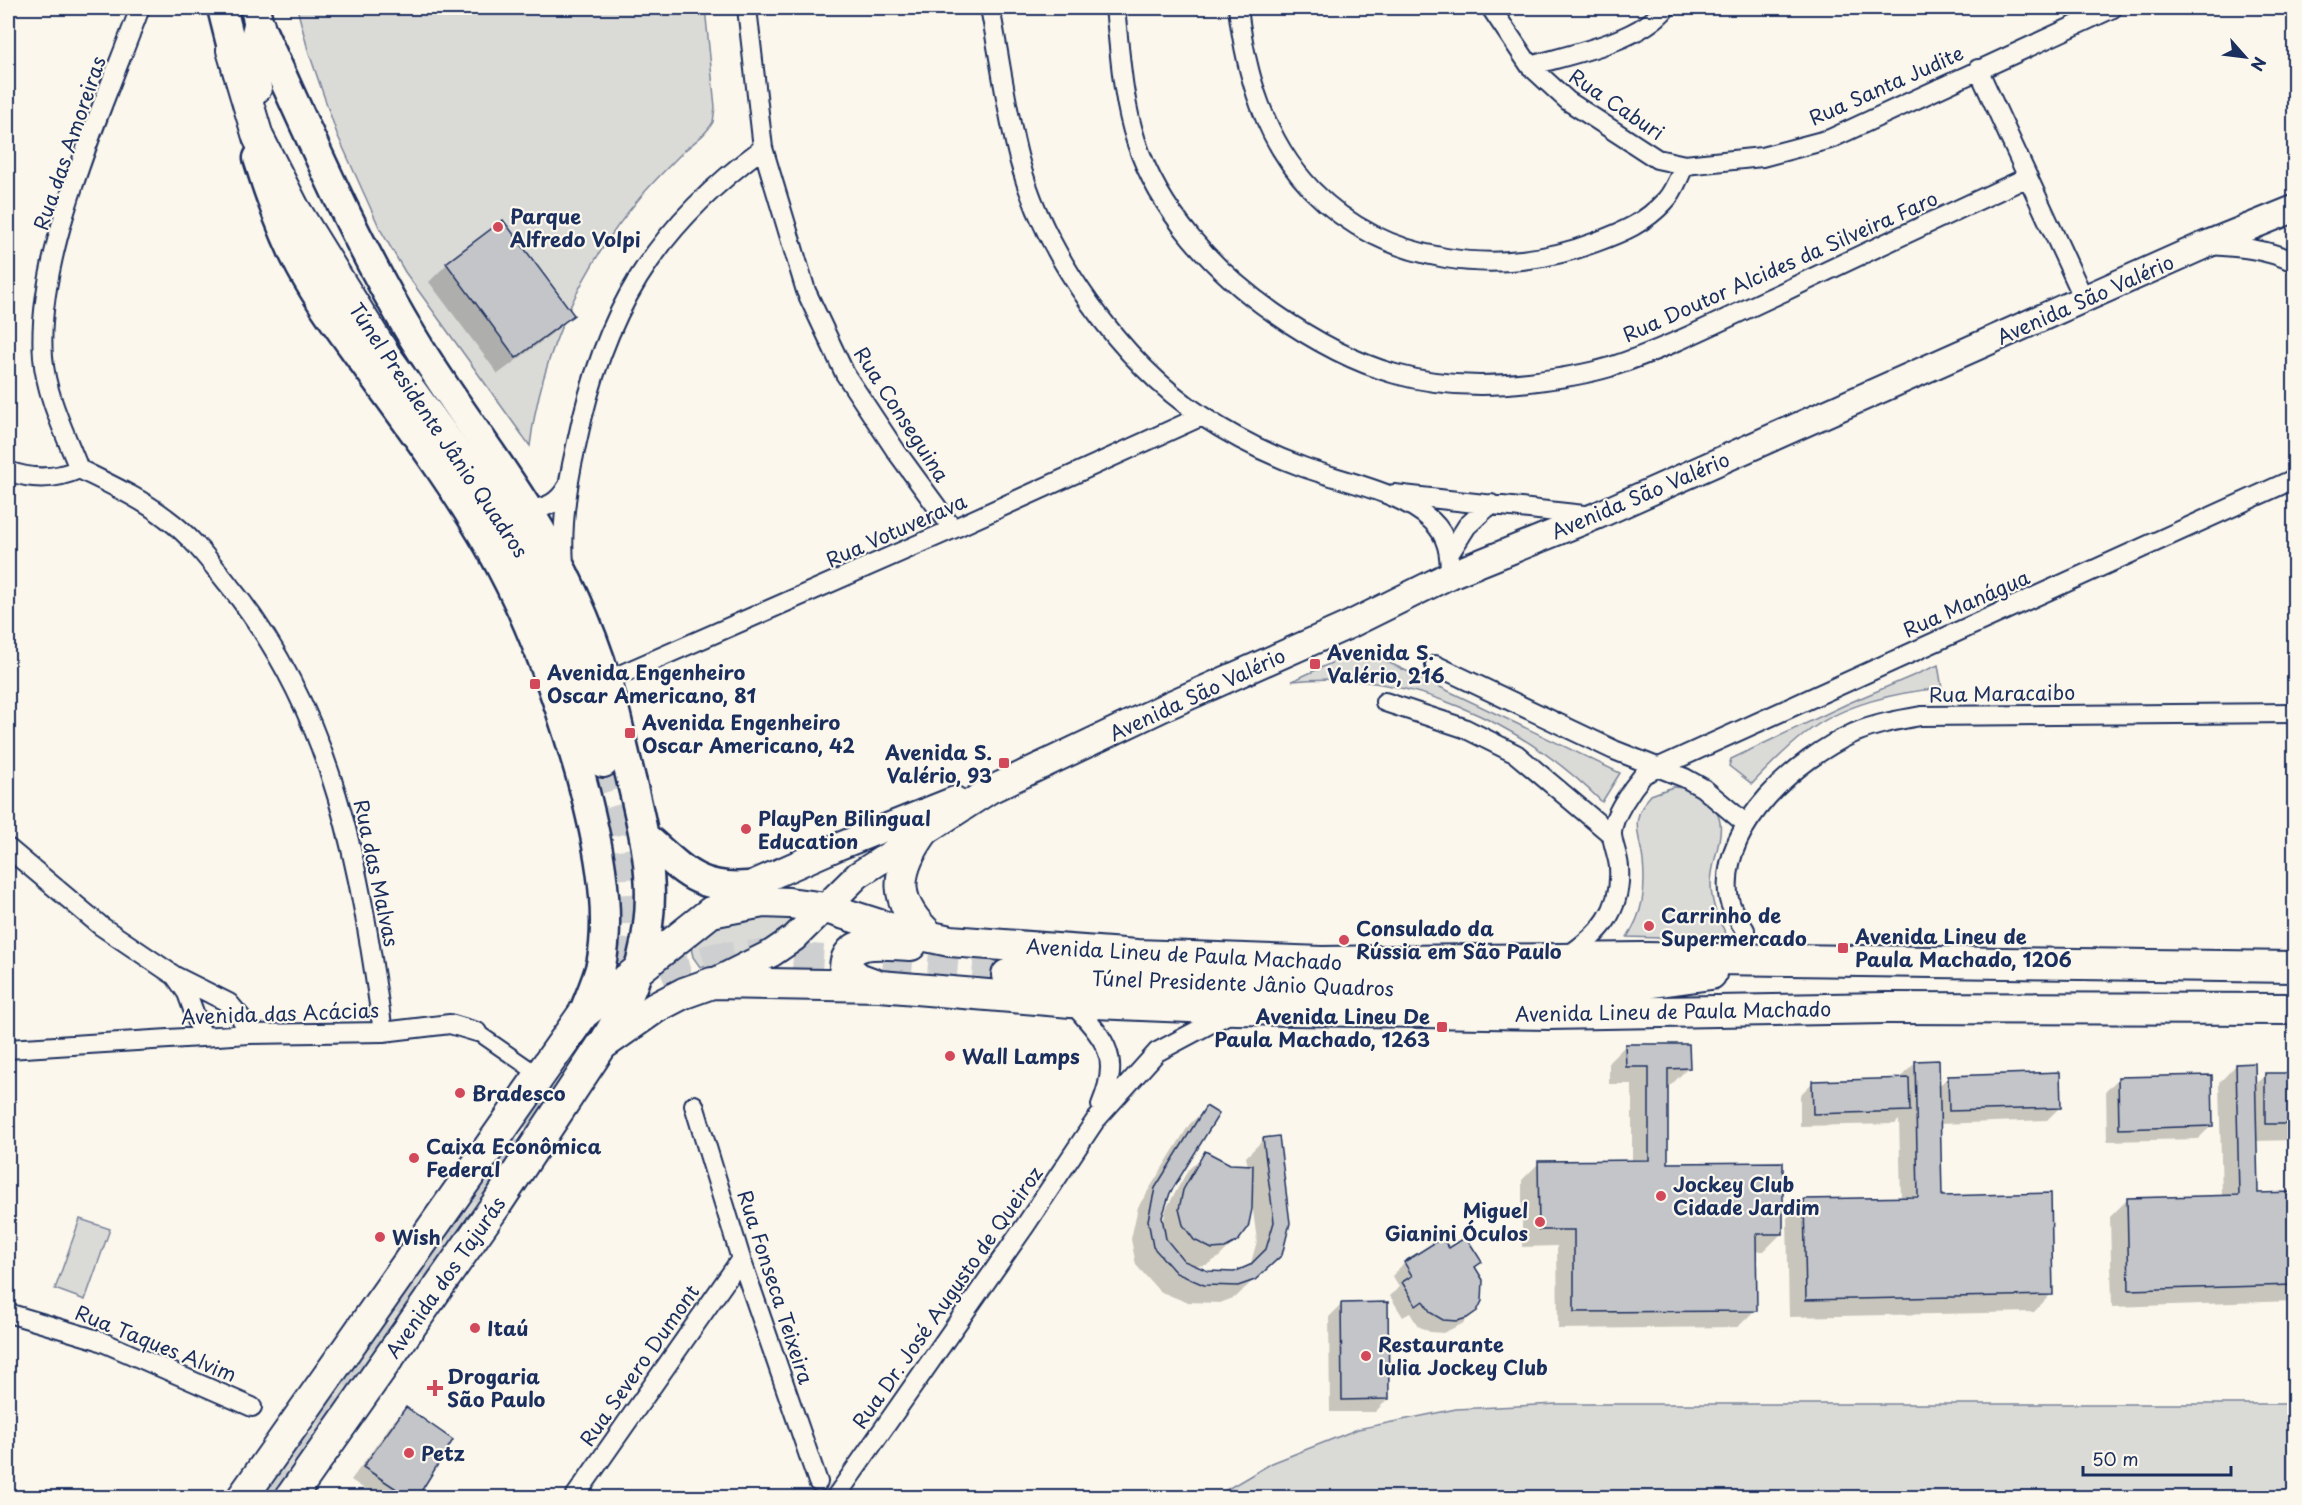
<svg xmlns="http://www.w3.org/2000/svg" width="2302" height="1505" font-family="'Playpen Sans',sans-serif">
  <rect width="100%" height="100%" fill="#fbf7ec"/>
  <filter id="ink" filterUnits="userSpaceOnUse"><feTurbulence type="fractalNoise" baseFrequency=".0167" numOctaves="2"/><feDisplacementMap in="SourceGraphic" scale="12" xChannelSelector="R" yChannelSelector="G"/><feConvolveMatrix kernelMatrix="1 2 1 2 8 2 1 2 1" color-interpolation-filters="sRGB"/></filter>
  <g filter="url(#ink)">
    <path fill="#dadad7" stroke="#7a849a" stroke-width="1.5" d="M 297,8 L 705,8 L 715,107 L 713,122 C 707,134 694,142 684,151 C 670,165 656,179 643,194 C 582,265 541,354 530,446 L 405,272 L 380,229 L 337,134 L 308,50 Z
      M 1361,653 L 1373,655 L 1620,773 L 1602,802 C 1522,722 1407,669 1292,681 L 1351,654 Z
      M 1938,665 L 1942,688 C 1897,692 1843,704 1806,733 C 1787,748 1769,766 1752,784 L 1729,766 L 1731,759 L 1849,703 Z
      M 1673,787 C 1686,787 1692,791 1703,798 C 1737,821 1711,852 1711,884 C 1711,905 1719,923 1730,940 L 1627,937 C 1643,914 1646,889 1643,861 C 1640,834 1628,820 1651,795 Z
      M 784,912 L 808,915 L 760,949 L 700,967 L 693,957 L 690,943 L 709,928 Z
      M 475,1191 L 484,1197 L 273,1497 L 260,1498 Z
      M 80,1219 L 110,1229 L 85,1300 L 55,1289 Z
      M 1557,1404 L 2294,1404 L 2294,1497 L 1214,1497 L 1272,1463 L 1358,1429 L 1456,1409 Z"/>
    <path fill="#0003" fill-rule="evenodd" d="M 502,222 L 572,314 L 554,332 L 498,374 L 429,282 L 447,264 Z
      M 1626,1045 L 1688,1068 L 1671,1085 L 1667,1085 L 1667,1164 L 1782,1233 L 1764,1251 L 1755,1251 L 1755,1310 L 1738,1327 L 1558,1329 L 1557,1246 L 1522,1247 L 1522,1180 L 1539,1163 L 1632,1162 L 1632,1084 L 1609,1084 L 1609,1062 Z
      M 1916,1062 L 1938,1087 L 1948,1077 L 2060,1107 L 2047,1120 L 1939,1124 L 1941,1197 L 2051,1294 L 2034,1312 L 1789,1317 L 1787,1218 L 1804,1201 L 1901,1199 L 1899,1120 L 1895,1124 L 1800,1126 L 1800,1095 L 1813,1082 L 1898,1080 Z
      M 2236,1065 L 2254,1086 L 2265,1075 L 2294,1074 L 2294,1140 L 2255,1141 L 2257,1195 L 2294,1194 L 2294,1301 L 2112,1307 L 2110,1217 L 2127,1200 L 2222,1197 L 2219,1083 Z
      M 2119,1078 L 2211,1126 L 2198,1139 L 2107,1141 L 2106,1091 Z
      M 1206,1108 L 1169,1192 L 1160,1216 L 1162,1227 L 1166,1209 L 1188,1170 L 1206,1153 L 1229,1165 L 1248,1166 L 1246,1157 L 1264,1139 L 1280,1254 L 1236,1297 L 1220,1303 L 1186,1302 L 1159,1291 L 1136,1265 L 1131,1239 L 1138,1207 L 1189,1125 ZM 1252,1203 L 1257,1241 L 1250,1266 L 1235,1273 L 1208,1272 L 1193,1266 L 1206,1265 L 1218,1258 L 1236,1240 Z
      M 1442,1240 L 1449,1251 L 1474,1268 L 1476,1311 L 1462,1324 L 1443,1333 L 1430,1332 L 1418,1326 L 1410,1313 L 1403,1317 L 1390,1296 L 1399,1287 L 1392,1276 L 1404,1263 Z
      M 1342,1304 L 1388,1399 L 1375,1412 L 1330,1412 L 1329,1317 Z
      M 406,1409 L 415,1498 L 378,1498 L 351,1480 L 393,1422 Z"/>
    <path fill="#c3c5c9" stroke="#1b2f5e" stroke-width="1.5" d="M 503,220 L 574,315 L 516,358 L 446,263 Z
      M 1625,1044 L 1689,1044 L 1690,1068 L 1668,1069 L 1668,1163 L 1783,1162 L 1783,1234 L 1756,1234 L 1757,1311 L 1574,1312 L 1574,1230 L 1539,1230 L 1538,1161 L 1649,1160 L 1649,1067 L 1626,1067 Z
      M 1939,1060 L 1942,1196 L 2051,1193 L 2053,1295 L 1806,1300 L 1804,1199 L 1918,1197 L 1915,1061 Z
      M 2255,1063 L 2258,1193 L 2294,1192 L 2294,1285 L 2129,1290 L 2127,1198 L 2239,1195 L 2236,1064 Z
      M 2060,1072 L 2061,1108 L 1949,1111 L 1948,1076 Z
      M 2265,1073 L 2294,1073 L 2294,1124 L 2265,1124 Z
      M 2212,1075 L 2213,1126 L 2119,1129 L 2118,1077 Z
      M 1909,1078 L 1910,1111 L 1813,1114 L 1812,1081 Z
      M 1206,1106 L 1219,1114 L 1170,1193 L 1162,1217 L 1166,1239 L 1184,1261 L 1208,1271 L 1234,1272 L 1250,1265 L 1266,1249 L 1274,1222 L 1263,1138 L 1279,1136 L 1290,1223 L 1282,1255 L 1255,1280 L 1238,1286 L 1204,1285 L 1176,1273 L 1153,1247 L 1148,1220 L 1155,1188 Z
      M 1205,1151 L 1230,1164 L 1253,1165 L 1252,1209 L 1248,1228 L 1238,1241 L 1225,1248 L 1212,1249 L 1194,1240 L 1183,1225 L 1179,1209 L 1183,1190 Z
      M 1466,1237 L 1482,1262 L 1475,1267 L 1483,1280 L 1482,1301 L 1477,1311 L 1467,1318 L 1457,1321 L 1443,1320 L 1431,1313 L 1423,1301 L 1416,1306 L 1402,1282 L 1412,1276 L 1404,1262 L 1442,1238 L 1449,1248 Z
      M 1388,1302 L 1389,1399 L 1342,1400 L 1341,1303 Z
      M 406,1407 L 453,1440 L 417,1498 L 410,1498 L 363,1467 Z"/>
    <g fill="none" stroke-linecap="round" stroke-linejoin="round">
      <path stroke="#cecfd0" stroke-width="30" stroke-dasharray="30 15" stroke-linecap="butt" d="M 603,762 C 609,787 619,813 623,838 C 630,878 636,964 614,999
        M 619,991 L 670,970 L 718,957 L 764,955 L 1007,975
        M 270,1498 L 556,1090"/>
      <defs>
        <path id="pedestrian" d="M 477,1032 L 539,1075"/>
        <path id="minor" d="M 747,8 L 763,148 L 806,291 L 845,374 L 896,451 L 953,529
          M 990,8 C 1000,58 1006,109 1019,159 C 1044,254 1121,362 1202,416 C 1233,437 1268,454 1303,467 C 1342,481 1402,492 1432,521 C 1448,536 1450,554 1450,575
          M 1115,8 C 1120,52 1122,98 1136,141 C 1159,212 1214,271 1274,313 C 1357,371 1427,394 1529,382 C 1556,379 1583,375 1610,367 C 1669,348 1726,318 1783,292 C 1864,253 1946,215 2028,177
          M 1238,8 C 1246,74 1264,140 1312,190 C 1385,265 1501,279 1596,242 C 1623,232 1645,223 1665,201 C 1674,192 1679,176 1685,165 L 1762,157 L 1830,139 L 2113,8
          M 1491,8 L 1530,66 L 1568,101 L 1657,159 L 1685,165
          M 1530,66 C 1571,54 1638,42 1666,8
          M 1978,69 L 2084,299
          M 2210,245 C 2240,247 2267,249 2294,262
          M 79,469 C 109,484 140,498 166,518 C 191,536 209,560 228,584 C 335,714 360,870 383,1032
          M 79,469 C 65,433 46,396 43,357 C 35,254 104,105 140,8
          M 8,471 C 32,480 55,480 79,469
          M 1394,494 L 1593,516
          M 527,509 C 546,509 558,503 567,487
          M 1450,553 L 1467,526 L 1491,504
          M 564,564 C 561,524 567,485 576,446 C 603,314 653,229 763,148
          M 1435,665 L 1614,750 L 1685,778 L 1703,788 L 1746,824
          M 606,681 L 953,529 L 1202,416
          M 1385,702 L 1464,728 L 1516,754 L 1612,835
          M 8,848 L 101,926 L 175,976 L 229,1003 L 240,1016 L 249,1034
          M 1745,930 C 1738,919 1729,907 1728,893 C 1722,824 1797,759 1854,733 C 1876,724 1898,720 1921,716 L 2294,713
          M 1566,957 C 1600,934 1622,911 1619,867 C 1618,856 1613,845 1612,835 C 1611,817 1633,787 1644,774 L 2294,479
          M 175,976 L 187,993 L 203,1037
          M 1071,1002 C 1105,1040 1122,1055 1101,1105
          M 8,1049 L 249,1034 L 383,1032 L 450,1024 L 477,1032
          M 694,1105 L 741,1259 L 818,1482
          M 8,1313 L 98,1340 L 252,1407
          M 574,1498 L 741,1259
          M 835,1498 L 1025,1226 L 1095,1121 L 1157,1052 L 1234,1011"/>
        <path id="secondary" d="M 730,898 L 748,886 L 837,847 L 955,800
          M 712,983 L 772,953 L 794,938 L 858,875 L 990,790 L 1169,705 L 1349,625 L 1450,575 L 1596,516 L 2205,245 L 2294,209"/>
        <path id="primary" d="M 222,8 L 238,72
          M 255,8 L 259,25 C 308,131 353,239 414,339 C 449,397 491,450 527,508 C 560,561 589,622 607,682 C 616,712 622,744 630,775 C 642,824 655,874 648,925 C 643,970 625,1007 602,1045
          M 258,158 C 268,191 280,224 295,256 C 315,297 344,334 370,371 C 411,427 453,484 488,544 C 530,616 558,697 581,777 C 596,833 613,907 601,965 C 597,981 589,998 583,1014
          M 645,837 C 682,868 695,890 748,886"/>
        <path id="trunk" d="M 232,50 L 258,137 L 294,208 L 385,355 L 493,504 L 538,578 L 585,697 L 603,762
          M 256,88 L 251,59 L 259,25
          M 923,832 C 894,873 892,902 931,937
          M 1007,975 L 1393,989 L 1624,986 L 1711,974
          M 877,985 L 858,978 L 845,967 C 847,935 889,945 911,945
          M 242,1498 L 583,1014 L 711,912 L 763,902 L 789,903 L 826,908 L 889,928 L 950,941 L 1137,955 L 1322,962 L 1642,958 L 2294,967
          M 290,1498 L 496,1205 L 602,1045 L 655,1008 L 684,993 L 712,983 L 880,986 L 1071,1002 L 1236,1009 L 1549,1014 L 1886,1008 L 2294,1009"/>
      </defs>
      <use href="#pedestrian" stroke="#1b2f5e" stroke-width="18"/>
      <use href="#minor" stroke="#1b2f5e" stroke-width="22"/>
      <use href="#secondary" stroke="#1b2f5e" stroke-width="30"/>
      <use href="#primary" stroke="#1b2f5e" stroke-width="33"/>
      <use href="#trunk" stroke="#1b2f5e" stroke-width="34"/>
      <use href="#pedestrian" stroke="#fbf7ec" stroke-width="14"/>
      <use href="#minor" stroke="#fbf7ec" stroke-width="18"/>
      <use href="#secondary" stroke="#fbf7ec" stroke-width="26"/>
      <use href="#primary" stroke="#fbf7ec" stroke-width="28"/>
      <use href="#trunk" stroke="#fbf7ec" stroke-width="30"/>
    </g>
  </g>
  <g fill="#d1495b" stroke="#fbf7ec" stroke-width="2">
    <circle cx="498" cy="227" r="6"/>
    <rect x="1309" y="658" width="12" height="12" rx="3"/>
    <rect x="529" y="678" width="12" height="12" rx="3"/>
    <rect x="624" y="727" width="12" height="12" rx="3"/>
    <rect x="998" y="757" width="12" height="12" rx="3"/>
    <circle cx="746" cy="829" r="6"/>
    <circle cx="1649" cy="926" r="6"/>
    <circle cx="1344" cy="940" r="6"/>
    <rect x="1837" y="942" width="12" height="12" rx="3"/>
    <rect x="1436" y="1021" width="12" height="12" rx="3"/>
    <circle cx="950" cy="1056" r="6"/>
    <circle cx="460" cy="1093" r="6"/>
    <circle cx="414" cy="1158" r="6"/>
    <circle cx="1661" cy="1196" r="6"/>
    <circle cx="1540" cy="1222" r="6"/>
    <circle cx="380" cy="1237" r="6"/>
    <circle cx="475" cy="1328" r="6"/>
    <circle cx="1366" cy="1356" r="6"/>
    <path d="M432 1379h6v6h6v6h-6v6h-6v-6h-6v-6h6z"/>
    <circle cx="409" cy="1453" r="6"/>
  </g>
  <g text-anchor="middle" dominant-baseline="central" stroke-width="4.5" stroke-linejoin="round" paint-order="stroke">
    <g font-size="20" fill="#1b2f5e" stroke="#fbf7ec">
      <text transform="translate(1886 85) rotate(-24)">Rua Santa Judite</text>
      <text transform="translate(1617 104) rotate(34)">Rua Caburi</text>
      <text transform="translate(69 143) rotate(-71)">Rua das Amoreiras</text>
      <text transform="translate(1780 266) rotate(-24)">Rua Doutor Alcides da Silveira Faro</text>
      <text transform="translate(2085 299) rotate(-24)">Avenida São Valério</text>
      <text transform="translate(902 414) rotate(57)">Rua Conseguina</text>
      <text transform="translate(439 430) rotate(56)">Túnel Presidente Jânio Quadros</text>
      <text transform="translate(1640 495) rotate(-23)">Avenida São Valério</text>
      <text transform="translate(896 530) rotate(-24)">Rua Votuverava</text>
      <text transform="translate(1966 603) rotate(-24)">Rua Manágua</text>
      <text transform="translate(2002 693) rotate(-1)">Rua Maracaibo</text>
      <text transform="translate(1197 694) rotate(-25)">Avenida São Valério</text>
      <text transform="translate(377 873) rotate(78)">Rua das Malvas</text>
      <text transform="translate(1184 954) rotate(3)">Avenida Lineu de Paula Machado</text>
      <text transform="translate(1243 983) rotate(2)">Túnel Presidente Jânio Quadros</text>
      <text transform="translate(1673 1011) rotate(-1)">Avenida Lineu de Paula Machado</text>
      <text transform="translate(280 1013) rotate(-2)">Avenida das Acácias</text>
      <text transform="translate(445 1277) rotate(-55)">Avenida dos Tajurás</text>
      <text transform="translate(776 1287) rotate(72)">Rua Fonseca Teixeira</text>
      <text transform="translate(947 1297) rotate(-55)">Rua Dr. José Augusto de Queiroz</text>
      <text transform="translate(156 1343) rotate(22)">Rua Taques Alvim</text>
      <text transform="translate(639 1365) rotate(-55)">Rua Severo Dumont</text>
    </g>
    <g font-size="20" font-weight="bold" fill="#1b2f5e" stroke="#fbf7ec" text-anchor="start">
      <text x="510" y="216">Parque<tspan x="510" dy="23">Alfredo Volpi</tspan></text>
      <text x="1327" y="652">Avenida S.<tspan x="1327" dy="23">Valério, 216</tspan></text>
      <text x="547" y="672">Avenida Engenheiro<tspan x="547" dy="23">Oscar Americano, 81</tspan></text>
      <text x="642" y="722">Avenida Engenheiro<tspan x="642" dy="23">Oscar Americano, 42</tspan></text>
      <text x="992" y="752" text-anchor="end">Avenida S.<tspan x="992" dy="23">Valério, 93</tspan></text>
      <text x="758" y="818">PlayPen Bilingual<tspan x="758" dy="23">Education</tspan></text>
      <text x="1661" y="915">Carrinho de<tspan x="1661" dy="23">Supermercado</tspan></text>
      <text x="1356" y="928">Consulado da<tspan x="1356" dy="23">Rússia em São Paulo</tspan></text>
      <text x="1855" y="936">Avenida Lineu de<tspan x="1855" dy="23">Paula Machado, 1206</tspan></text>
      <text x="1430" y="1016" text-anchor="end">Avenida Lineu De<tspan x="1430" dy="23">Paula Machado, 1263</tspan></text>
      <text x="962" y="1056">Wall Lamps</text>
      <text x="472" y="1093">Bradesco</text>
      <text x="426" y="1146">Caixa Econômica<tspan x="426" dy="23">Federal</tspan></text>
      <text x="1673" y="1184">Jockey Club<tspan x="1673" dy="23">Cidade Jardim</tspan></text>
      <text x="1528" y="1210" text-anchor="end">Miguel<tspan x="1528" dy="23">Gianini Óculos</tspan></text>
      <text x="392" y="1237">Wish</text>
      <text x="487" y="1328">Itaú</text>
      <text x="1378" y="1344">Restaurante<tspan x="1378" dy="23">Iulia Jockey Club</tspan></text>
      <text x="447" y="1376">Drogaria<tspan x="447" dy="23">São Paulo</tspan></text>
      <text x="421" y="1453">Petz</text>
    </g>
  </g>
  <rect width="2302" height="1505" fill="none" stroke="#fbf7ec" stroke-width="30"/>
  <rect x="15" y="15" width="2272" height="1475" fill="none" stroke="#1b2f5e" stroke-width="2" filter="url(#ink)"/>
  <g transform="translate(2245 57) rotate(118)" stroke="#fbf7ec" stroke-width="4.5" paint-order="stroke">
  <path d="M0-4.5L10 22L0 15L-10 22Z" fill="#1b2f5e"/>
  <text y="-9" font-size="16" font-weight="bold" text-anchor="middle" fill="#1b2f5e">N</text>
  </g>
  <path d="M2083 1466v9h148v-9" fill="none" stroke="#1b2f5e" stroke-width="3"/>
  <text x="2092" y="1466" font-size="18" fill="#1b2f5e" stroke="#fbf7ec" stroke-width="4.5" paint-order="stroke">50 m</text>
</svg>
